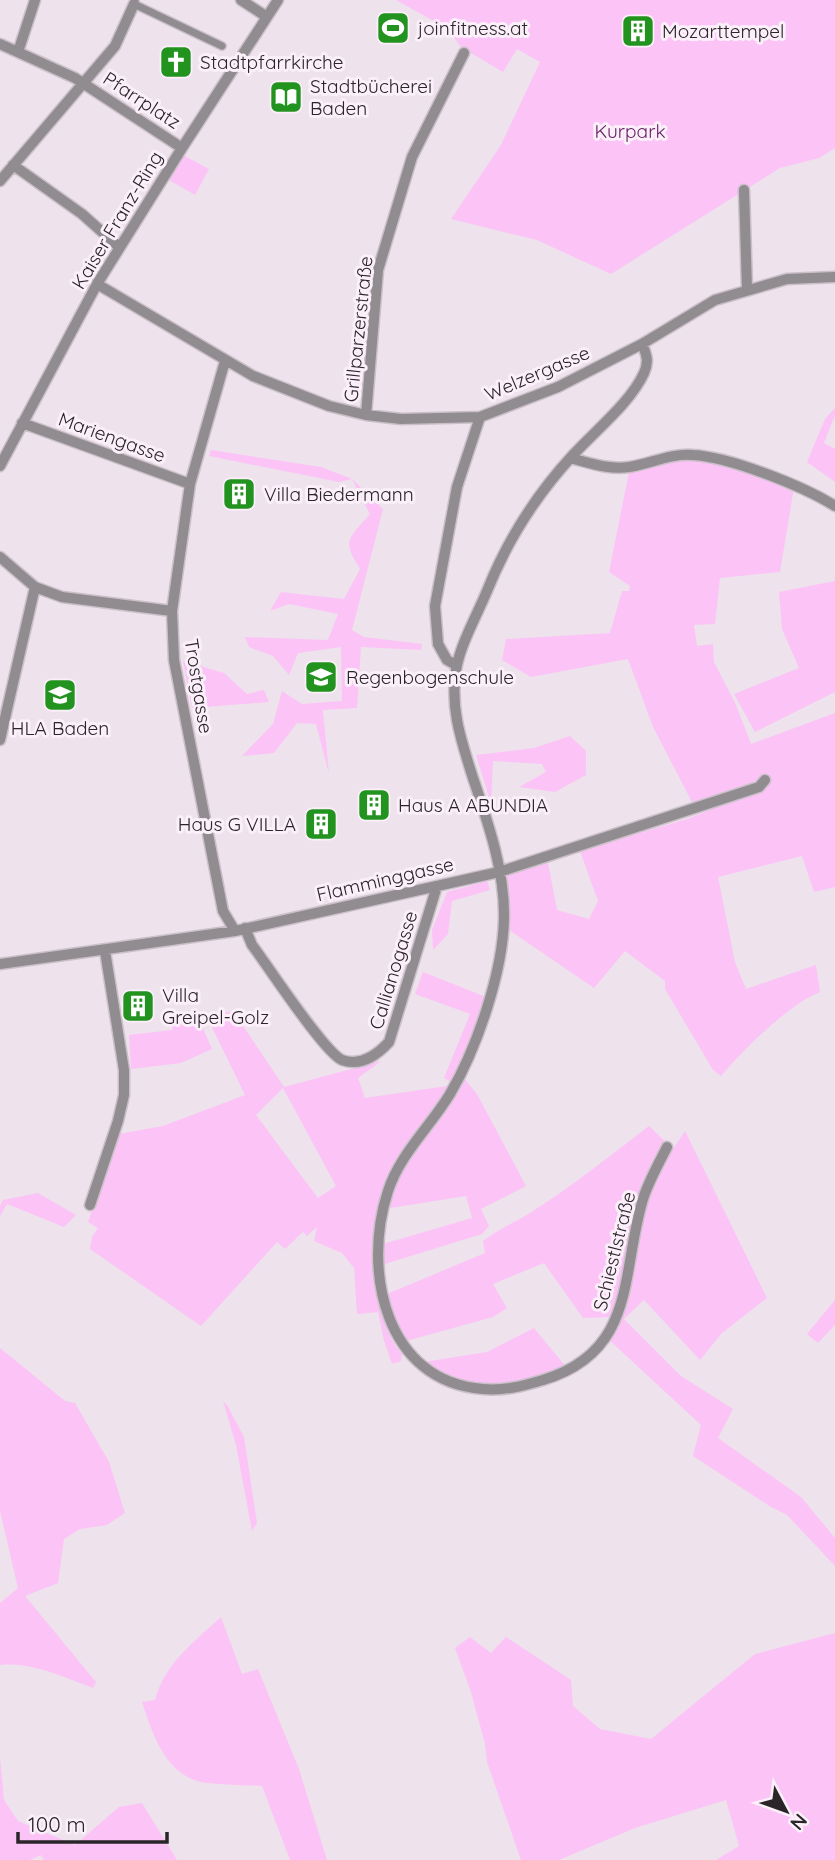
<svg xmlns="http://www.w3.org/2000/svg" width="835" height="1860" font-family="Quicksand,sans-serif">
  <rect width="100%" height="100%" fill="#eee2ec"/>
  <path fill="#fcc3f7" fill-rule="evenodd" d="M 396,0 L 835,0 L 835,148 L 819,158 L 780,168 L 611,274 L 537,240 L 451,219 L 501,145 L 540,62 L 517,49 L 503,72 L 461,47 L 448,29 Z
    M 183,155 L 209,169 L 195,195 L 169,180 Z
    M 835,408 L 835,415 L 824,443 L 835,449 L 835,482 L 807,462 L 825,419 Z
    M 211,450 L 321,467 L 352,479 L 383,509 L 352,630 L 364,637 L 422,644 L 421,650 L 361,647 L 357,708 L 323,710 L 329,774 L 316,724 L 297,723 L 274,753 L 242,756 L 273,724 L 282,691 L 302,704 L 342,701 L 341,647 L 298,653 L 289,675 L 273,656 L 249,647 L 245,637 L 328,640 L 338,614 L 289,604 L 270,611 L 281,592 L 344,599 L 360,569 C 341,539 349,539 370,514 L 352,479 L 339,482 L 209,456 Z
    M 692,458 L 736,466 L 794,487 L 780,572 L 720,578 L 715,624 L 694,625 L 697,646 L 713,644 L 714,662 L 736,705 L 751,744 L 835,713 L 835,887 L 814,892 L 802,856 L 718,877 L 735,962 L 746,989 L 816,965 L 820,992 C 789,1004 743,1050 721,1076 L 713,1070 L 665,989 L 665,981 L 625,951 L 594,988 L 509,930 L 501,877 L 548,863 L 557,910 L 589,919 L 598,901 L 580,851 L 687,819 L 735,800 L 733,791 L 692,802 L 653,727 L 628,659 L 531,677 L 502,660 L 506,639 L 610,633 L 622,591 L 629,591 L 630,586 L 609,572 L 629,472 Z
    M 835,581 L 835,692 L 755,732 L 734,694 L 799,668 L 782,629 L 779,592 Z
    M 183,661 L 224,673 L 247,694 L 264,690 L 269,702 L 192,708 Z
    M 570,736 L 586,751 L 586,775 L 555,792 L 519,787 L 546,772 L 542,764 L 493,761 L 491,804 L 476,755 L 534,748 Z
    M 487,881 L 490,890 L 452,901 L 448,934 L 433,950 L 432,930 L 447,892 Z
    M 423,972 L 486,997 L 472,1040 L 454,1080 L 450,1081 L 444,1078 L 470,1014 L 415,994 Z
    M 233,1011 L 284,1087 L 381,1061 L 358,1078 L 365,1098 L 447,1086 L 463,1077 L 477,1094 L 526,1186 L 481,1209 L 489,1226 L 482,1234 L 375,1267 C 375,1293 384,1335 402,1354 L 401,1361 L 392,1364 L 384,1341 L 378,1312 L 357,1314 L 354,1268 L 342,1253 L 314,1241 L 317,1227 L 307,1236 L 303,1232 L 285,1249 L 277,1242 L 201,1326 L 90,1249 L 92,1237 L 98,1228 L 88,1222 L 118,1134 L 163,1126 L 245,1095 L 207,1017 ZM 283,1088 L 336,1186 L 318,1198 L 256,1115 ZM 466,1196 L 472,1218 L 376,1246 L 375,1222 L 378,1210 Z
    M 198,1017 L 212,1049 L 181,1063 L 131,1069 L 129,1035 L 172,1030 L 174,1020 Z
    M 649,1126 L 673,1149 L 685,1131 L 767,1298 L 722,1333 L 700,1360 L 644,1300 L 624,1319 L 681,1376 L 733,1409 L 718,1438 L 801,1497 L 835,1538 L 835,1566 L 787,1515 L 771,1507 L 693,1456 L 701,1425 L 608,1339 L 610,1317 L 583,1318 L 544,1263 L 493,1284 L 507,1308 L 493,1317 L 406,1341 L 398,1327 L 387,1294 L 485,1253 L 483,1241 C 498,1229 514,1223 530,1213 C 571,1187 610,1156 649,1126 Z
    M 38,1193 L 76,1215 L 64,1227 L 7,1204 L 0,1216 L 0,1206 L 3,1200 Z
    M 835,1300 L 835,1325 L 818,1343 L 807,1334 Z
    M 534,1328 L 571,1373 C 515,1405 464,1400 411,1364 L 487,1352 Z
    M 0,1348 L 65,1401 L 75,1403 L 109,1462 L 125,1513 L 107,1525 L 80,1529 L 64,1539 L 58,1583 L 25,1596 L 96,1682 L 93,1688 C 63,1677 32,1662 0,1665 L 0,1603 L 18,1588 L 0,1511 Z
    M 223,1401 L 227,1405 L 244,1437 L 257,1523 L 252,1531 L 236,1445 Z
    M 221,1617 L 242,1674 L 258,1669 L 299,1769 L 327,1860 L 290,1860 L 262,1786 C 244,1785 225,1785 207,1783 C 166,1778 153,1735 142,1702 L 155,1700 C 165,1663 194,1642 221,1617 Z
    M 835,1633 L 835,1860 L 716,1860 L 739,1846 L 726,1800 L 635,1828 L 559,1860 L 521,1860 L 487,1762 L 485,1744 L 471,1692 L 455,1648 L 470,1637 L 491,1653 L 506,1637 L 571,1680 L 573,1706 L 600,1729 L 651,1739 L 755,1654 Z
    M 0,1758 L 4,1800 L 18,1821 L 75,1845 L 119,1807 L 142,1803 L 177,1860 L 44,1860 L 41,1855 L 30,1860 L 0,1860 Z"/>
  <g fill="none" stroke-linecap="round" stroke-linejoin="round">
    <defs>
      <path id="pedestrian" d="M 135,0 L 134,4 L 222,46"/>
      <path id="minor" d="M 241,0 L 267,17
        M 0,44 L 75,78 L 182,148
        M 18,52 L 35,0
        M 13,165 L 82,214 L 119,247
        M 0,181 L 115,46 L 134,4
        M 744,190 L 747,289
        M 97,284 L 253,376 L 329,406 L 366,415 L 401,419 L 480,417 L 558,387 L 642,344 L 715,300 L 787,279 L 835,277
        M 642,344 C 647,355 649,362 644,373 C 631,402 595,431 573,455 C 537,494 507,541 487,591 C 477,615 460,645 456,670 C 450,708 461,740 472,775 C 487,820 505,870 504,918 C 503,972 477,1048 450,1094 C 430,1127 400,1154 388,1191 C 362,1270 385,1382 483,1389 C 504,1391 523,1386 543,1380 C 639,1351 620,1270 644,1196 C 650,1179 659,1163 667,1147
        M 225,361 L 190,484 L 172,611 L 174,660 L 223,911 L 235,931
        M 366,415 L 378,270 L 412,157 L 464,53
        M 22,423 L 190,484
        M 570,458 C 590,463 609,470 629,467 C 650,464 670,453 693,455 C 730,457 803,486 835,506
        M 0,466 L 97,284 L 182,148 L 278,0
        M 0,557 L 35,587 L 62,597 L 172,611
        M 456,665 L 447,660 L 438,644 L 435,606 L 457,487 L 480,417
        M 0,740 L 35,587
        M 245,928 L 252,945 C 268,966 324,1052 342,1060 C 361,1067 377,1055 389,1042 L 437,886
        M 0,964 L 235,931 L 437,886 L 499,872 L 759,787 L 765,780
        M 90,1205 L 118,1121 L 124,1095 L 124,1070 L 105,951"/>
    </defs>
    <use href="#pedestrian" stroke="#cbc0c9" stroke-width="10"/>
    <use href="#minor" stroke="#cbc0c9" stroke-width="13"/>
    <use href="#pedestrian" stroke="#908c90" stroke-width="7"/>
    <use href="#minor" stroke="#908c90" stroke-width="10"/>
  </g>
  <defs>
    <symbol id="stadium-square" viewBox="-11 -11 22 22"><rect x="-9" y="-9" width="18" height="18" rx="4" fill="#22931e" stroke="#fbeffa"/><path d="M0-5a6.5 5 0 1 0 0 10a6.5 5 0 1 0 0-10ZM-3.5-1.8h7v3.6h-7Z" fill="#fff"/></symbol>
    <symbol id="building-square" viewBox="-11 -11 22 22"><rect x="-9" y="-9" width="18" height="18" rx="4" fill="#22931e" stroke="#fbeffa"/><path d="M-4-6H4V6H1V3H-1V6H-4ZM-2.5-4.3h1.7v1.8h-1.7ZM.8-4.3h1.7v1.8H.8ZM-2.5-1h1.7V.8h-1.7ZM.8-1h1.7V.8H.8Z" fill="#fff"/></symbol>
    <symbol id="church-square" viewBox="-11 -11 22 22"><rect x="-9" y="-9" width="18" height="18" rx="4" fill="#22931e" stroke="#fbeffa"/><path d="M-1.2-6h2.4v3.5h3.3v2.4h-3.3V6h-2.4V-.1h-3.3v-2.4h3.3Z" fill="#fff"/></symbol>
    <symbol id="library-square" viewBox="-11 -11 22 22"><rect x="-9" y="-9" width="18" height="18" rx="4" fill="#22931e" stroke="#fbeffa"/><path d="M-6-4Q-3-5.5-.7-3.5V5Q-3 3-6 4ZM6-4Q3-5.5 .7-3.5V5Q3 3 6 4Z" fill="#fff"/></symbol>
    <symbol id="school-square" viewBox="-11 -11 22 22"><rect x="-9" y="-9" width="18" height="18" rx="4" fill="#22931e" stroke="#fbeffa"/><path d="M0-5L7-2L0 1L-7-2ZM-4 1L0 2.5L4 1V4Q0 6-4 4Z" fill="#fff"/></symbol>
  </defs>
  <g fill-rule="evenodd">
    <use href="#stadium-square" x="374" y="9" width="38" height="38"/>
    <use href="#building-square" x="619" y="12" width="38" height="38"/>
    <use href="#church-square" x="157" y="43" width="38" height="38"/>
    <use href="#library-square" x="267" y="78" width="38" height="38"/>
    <use href="#building-square" x="220" y="475" width="38" height="38"/>
    <use href="#school-square" x="302" y="658" width="38" height="38"/>
    <use href="#school-square" x="41" y="676" width="38" height="38"/>
    <use href="#building-square" x="355" y="786" width="38" height="38"/>
    <use href="#building-square" x="302" y="805" width="38" height="38"/>
    <use href="#building-square" x="119" y="987" width="38" height="38"/>
  </g>
  <g text-anchor="middle" dominant-baseline="central" stroke-width="6" stroke-linejoin="round" paint-order="stroke">
    <g font-size="19" fill="#2a2529" stroke="#fbeffa" text-anchor="start">
      <text x="418" y="28">joinfitness.at</text>
      <text x="662" y="31">Mozarttempel</text>
      <text x="200" y="62">Stadtpfarrkirche</text>
      <text x="310" y="86">Stadtbücherei<tspan x="310" dy="22">Baden</tspan></text>
      <text x="264" y="494">Villa Biedermann</text>
      <text x="346" y="677">Regenbogenschule</text>
      <text x="60" y="728" text-anchor="middle">HLA Baden</text>
      <text x="398" y="805">Haus A ABUNDIA</text>
      <text x="296" y="824" text-anchor="end">Haus G VILLA</text>
      <text x="162" y="995">Villa<tspan x="162" dy="22">Greipel-Golz</tspan></text>
    </g>
    <g font-size="19" fill="#2a2529" stroke="#fbeffa">
      <text transform="translate(142 100) rotate(33)">Pfarrplatz</text>
      <text transform="translate(117 220) rotate(-59)">Kaiser Franz-Ring</text>
      <text transform="translate(358 329) rotate(-84)">Grillparzerstraße</text>
      <text transform="translate(537 373) rotate(-23)">Welzergasse</text>
      <text transform="translate(112 437) rotate(20)">Mariengasse</text>
      <text transform="translate(199 686) rotate(81)">Trostgasse</text>
      <text transform="translate(385 879) rotate(-13)">Flamminggasse</text>
      <text transform="translate(393 970) rotate(-73)">Callianogasse</text>
      <text transform="translate(614 1251) rotate(-76)">Schiestlstraße</text>
    </g>
    <g font-size="19" fill="#672065" stroke="#fbeffa">
      <text x="630" y="131">Kurpark</text>
    </g>
  </g>
  <g transform="translate(786 1811) rotate(131)" stroke="#fbeffa" stroke-width="5" paint-order="stroke">
  <path d="M0-5L12 26L0 18L-12 26Z" fill="#2a2529"/>
  <text y="-10" font-size="19" font-weight="bold" text-anchor="middle" fill="#2a2529">N</text>
  </g>
  <path d="M18 1832v10h149v-10" fill="none" stroke="#2a2529" stroke-width="3.5"/>
  <text x="28" y="1832" font-size="21" fill="#2a2529" stroke="#fbeffa" stroke-width="5" paint-order="stroke">100 m</text>
</svg>
